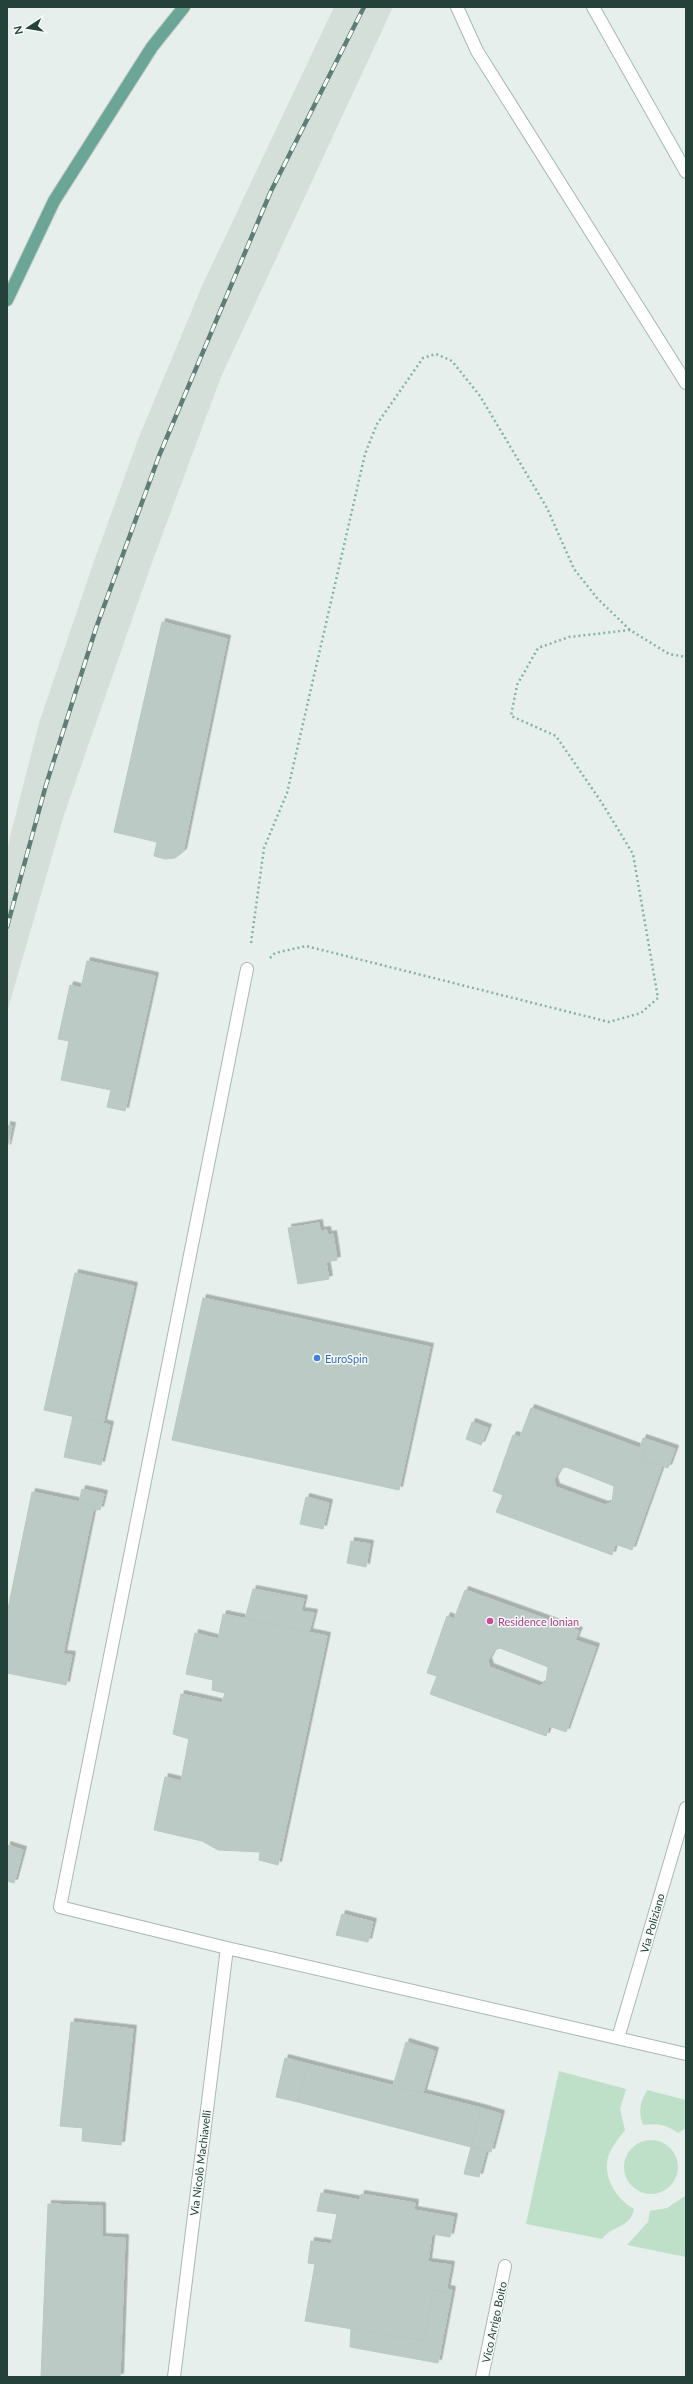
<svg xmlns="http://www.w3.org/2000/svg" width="693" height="2384" font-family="Lato,sans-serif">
  <defs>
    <filter id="shadow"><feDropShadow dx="3.5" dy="-3.5" stdDeviation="0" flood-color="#0004"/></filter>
  </defs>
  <rect width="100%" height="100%" fill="#e6efeb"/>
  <path fill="#d4dfda" d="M 334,7 L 393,7 L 221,377 L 150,568 L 64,815 L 7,1012 L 7,849 L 39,723 L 93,564 L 139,437 L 202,286 Z"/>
  <path fill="#bfe0c8" d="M 559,2071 L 626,2089 L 620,2109 L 625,2130 C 619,2138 613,2145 609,2154 C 601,2175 616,2199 634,2209 C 631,2228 611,2226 602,2239 L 526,2224 Z
    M 647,2090 L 686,2100 L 686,2128 L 678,2133 C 666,2124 657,2123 643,2125 C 638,2111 640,2103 647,2090 Z
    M624 2167a27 27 0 1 1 54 0a27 27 0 1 1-54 0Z
    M 685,2196 L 686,2257 L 627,2245 L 648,2222 L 650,2211 L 667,2208 Z"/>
  <path fill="#bbcac4" stroke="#b8c9c2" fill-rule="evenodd" filter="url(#shadow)" d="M 162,622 L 227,639 L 183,852 L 175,858 L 165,859 L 154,856 L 157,842 L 114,832 Z
    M 87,961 L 155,976 L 125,1111 L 107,1107 L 111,1090 L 61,1080 L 69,1041 L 58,1039 L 70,985 L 81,988 Z
    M 7,1125 L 12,1126 L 7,1148 Z
    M 319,1223 L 320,1231 L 327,1230 L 328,1235 L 333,1234 L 337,1260 L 326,1262 L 329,1279 L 298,1284 L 288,1228 Z
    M 75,1273 L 134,1286 L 103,1423 L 44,1410 Z
    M 203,1298 L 430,1347 L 399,1490 L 172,1440 Z
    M 531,1408 L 645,1450 L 641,1458 L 662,1466 L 632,1550 L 615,1544 L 612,1555 L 496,1512 L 503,1495 L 493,1491 L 513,1435 L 520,1437 ZM 566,1467 L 614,1486 L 612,1502 L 605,1505 L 556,1487 L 554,1480 L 560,1469 Z
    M 73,1416 L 110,1425 L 101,1465 L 64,1457 Z
    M 472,1422 L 488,1428 L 481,1445 L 466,1439 Z
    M 643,1438 L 675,1449 L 668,1468 L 641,1458 L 645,1450 L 640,1448 Z
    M 82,1489 L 104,1494 L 100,1510 L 93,1509 L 94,1505 L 79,1502 Z
    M 32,1492 L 94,1505 L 63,1654 L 72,1655 L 66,1685 L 7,1673 L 7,1614 Z
    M 306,1497 L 329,1503 L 323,1529 L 300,1524 Z
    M 351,1541 L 370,1544 L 366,1567 L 347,1563 Z
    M 253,1589 L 304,1599 L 301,1611 L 314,1613 L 309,1632 L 245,1619 Z
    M 465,1590 L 579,1631 L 575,1640 L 596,1647 L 566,1732 L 549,1726 L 546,1736 L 430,1694 L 437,1676 L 427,1673 L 447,1616 L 454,1619 ZM 500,1648 L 548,1667 L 546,1682 L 539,1686 L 490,1667 L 488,1661 L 494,1650 Z
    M 223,1614 L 327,1636 L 278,1865 L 259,1860 L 260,1852 L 218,1850 L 202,1841 L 154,1830 L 165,1777 L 181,1781 L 189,1739 L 173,1734 L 181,1694 L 222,1703 L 225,1693 L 212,1690 L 213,1680 L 186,1674 L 195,1633 L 218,1639 Z
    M 7,1845 L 23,1850 L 14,1883 L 7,1881 Z
    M 342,1914 L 373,1922 L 368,1942 L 336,1935 Z
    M 71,2022 L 133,2029 L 121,2145 L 82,2141 L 83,2128 L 60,2126 Z
    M 406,2042 L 435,2051 L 423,2093 L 393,2086 Z
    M 285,2058 L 308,2064 L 298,2102 L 276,2097 Z
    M 308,2064 L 481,2108 L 471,2147 L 298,2102 Z
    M 481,2108 L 501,2114 L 491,2152 L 471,2147 Z
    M 471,2147 L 486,2151 L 479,2177 L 464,2174 Z
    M 321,2193 L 360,2200 L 361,2194 L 415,2203 L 414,2210 L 454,2217 L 450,2237 L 432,2234 L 428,2262 L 451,2265 L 446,2292 L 433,2290 L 424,2341 L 305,2321 L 315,2264 L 308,2263 L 311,2241 L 331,2244 L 337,2214 L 317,2211 Z
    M 48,2204 L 102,2206 L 102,2237 L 125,2238 L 120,2377 L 41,2377 Z
    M 447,2289 L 452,2290 L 438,2363 L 350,2347 L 351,2328 L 424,2341 L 433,2290 L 446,2292 Z"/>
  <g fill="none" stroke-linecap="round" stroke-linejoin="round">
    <defs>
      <path id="minor" d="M 457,7 L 477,51 L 686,383
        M 247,969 L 60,1907 L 227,1948 L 686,2054
        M 618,2038 L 686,1808
        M 174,2377 L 227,1948
        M 482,2377 L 505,2266"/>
      <path id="secondary" d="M 593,7 L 686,172"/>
      <path id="primary" d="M 7,300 L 54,201 L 152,47 L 184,7"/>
    </defs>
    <use href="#minor" stroke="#a8b8b2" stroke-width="14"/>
    <use href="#secondary" stroke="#a4bbb3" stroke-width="14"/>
    <use href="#primary" stroke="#c2cac8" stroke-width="14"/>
    <path stroke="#86b3a5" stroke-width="2.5" stroke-dasharray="2 3" stroke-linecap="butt" d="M 251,943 L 264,848 L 287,793 L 365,454 L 377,424 L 423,358 L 436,354 L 452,361 L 480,396 L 547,508 L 574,569 L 597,598 L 630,630
      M 270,958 L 275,953 L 306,946 L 609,1022 L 641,1013 L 658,998 L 633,854 L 602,803 L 556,736 L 511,716 L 517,685 L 538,648 L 569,637 L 630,630 L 669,654 L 686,657"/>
    <use href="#minor" stroke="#fff" stroke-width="12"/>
    <use href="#secondary" stroke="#fff" stroke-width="12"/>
    <use href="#primary" stroke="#6aa596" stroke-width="12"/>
    <defs>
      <path id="rail" d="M 7,927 L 46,785 L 96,628 L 159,456 L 271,191 L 364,7"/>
    </defs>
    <use href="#rail" stroke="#5f7d75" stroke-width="4.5"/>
    <use href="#rail" stroke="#f7fbf9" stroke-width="3" stroke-dasharray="9" stroke-linecap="butt"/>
  </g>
  <circle fill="#3f7fe0" stroke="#f7fbf9" stroke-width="1.5" cx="317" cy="1358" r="4"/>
  <circle fill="#d1479c" stroke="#f7fbf9" stroke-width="1.5" cx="490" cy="1621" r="4"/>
  <g text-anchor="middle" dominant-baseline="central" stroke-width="3" stroke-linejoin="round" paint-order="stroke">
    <g font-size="11" fill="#366cbe" stroke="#f7fbf9" text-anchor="start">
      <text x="325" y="1358">EuroSpin</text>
    </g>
    <g font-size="11" fill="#b23c85" stroke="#f7fbf9" text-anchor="start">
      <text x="498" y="1621">Residence Ionian</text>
    </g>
    <g font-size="11" fill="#24423a" stroke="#f7fbf9">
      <text transform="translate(652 1923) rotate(-74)">Via Poliziano</text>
      <text transform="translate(200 2163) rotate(-83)">Via Nicolò Machiavelli</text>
      <text transform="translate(494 2322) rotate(-78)">Vico Arrigo Boito</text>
    </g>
  </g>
  <rect width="693" height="2384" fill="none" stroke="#24423a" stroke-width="16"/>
  <g transform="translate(28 28) rotate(258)" stroke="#f7fbf9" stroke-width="3" paint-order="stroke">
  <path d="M0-3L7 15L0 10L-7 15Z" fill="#24423a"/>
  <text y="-6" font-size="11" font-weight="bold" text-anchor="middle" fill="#24423a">N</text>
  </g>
</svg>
